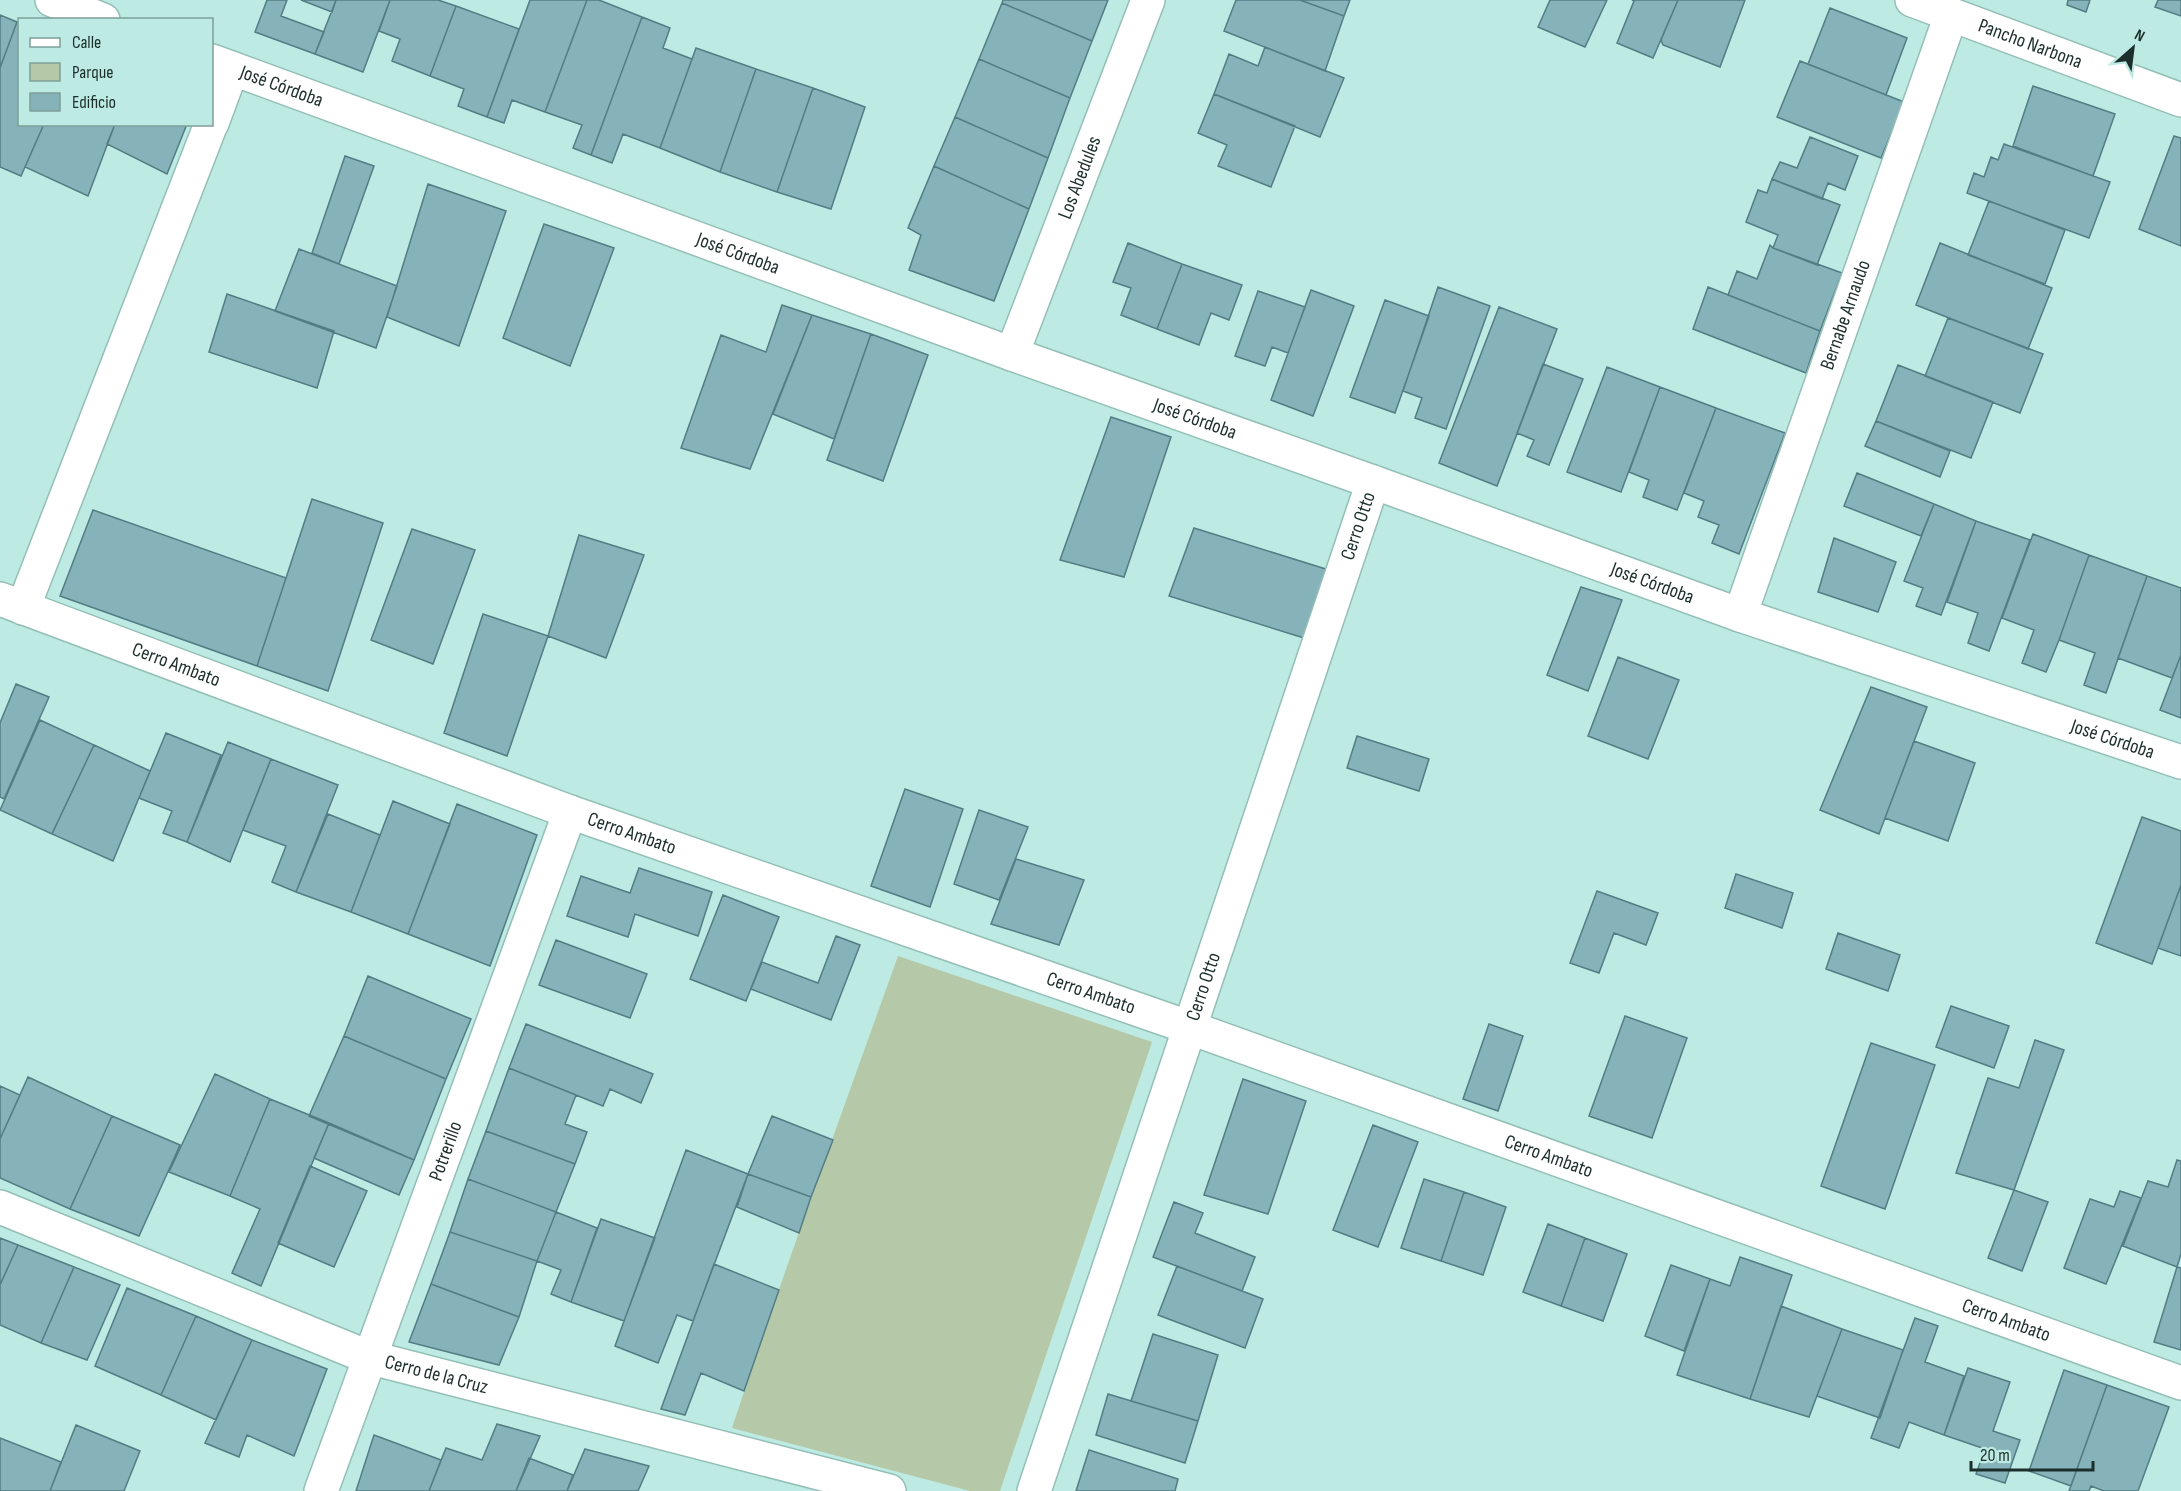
<svg xmlns="http://www.w3.org/2000/svg" width="2181" height="1491" font-family="'Sofia Sans Condensed',sans-serif">
  <rect width="100%" height="100%" fill="#bdeae2"/>
  <path fill="#b5c8a7" d="M 898,956 L 1152,1042 L 1000,1491 L 970,1491 L 732,1428 C 784,1270 842,1113 898,956 Z"/>
  <path fill="#86b2b9" stroke="#527d84" stroke-width="1.5" d="M 267,0 L 287,0 L 281,16 L 324,32 L 315,54 L 255,32 Z
    M 301,0 L 336,0 L 332,12 Z
    M 336,0 L 390,0 L 363,72 L 315,54 Z
    M 390,0 L 438,0 L 456,6 L 430,76 L 392,61 L 400,39 L 379,31 Z
    M 530,0 L 587,0 L 545,112 L 512,100 L 504,123 L 487,117 Z
    M 587,0 L 599,0 L 642,17 L 591,155 L 573,148 L 582,125 L 545,112 Z
    M 1003,0 L 1108,0 L 1092,41 L 1002,3 Z
    M 1236,0 L 1300,0 L 1344,16 L 1325,71 L 1224,31 Z
    M 1300,0 L 1350,0 L 1344,16 Z
    M 1550,0 L 1607,0 L 1585,47 L 1538,27 Z
    M 1632,0 L 1678,0 L 1653,58 L 1617,43 L 1634,1 Z
    M 1678,0 L 1745,0 L 1720,67 L 1663,45 L 1661,40 Z
    M 2068,0 L 2090,0 L 2086,12 L 2067,5 Z
    M 2158,0 L 2181,0 L 2181,16 L 2155,7 Z
    M 1002,3 L 1092,41 L 1070,98 L 979,59 Z
    M 456,6 L 519,29 L 487,117 L 458,106 L 464,89 L 430,76 Z
    M 1830,8 L 1907,38 L 1886,95 L 1808,64 Z
    M 0,15 L 17,22 L 0,68 Z
    M 642,17 L 670,28 L 663,48 L 692,59 L 660,148 L 623,134 L 612,163 L 591,155 Z
    M 17,22 L 20,23 L 20,124 L 44,124 L 21,176 L 0,167 L 0,68 Z
    M 1265,47 L 1344,78 L 1320,137 L 1214,94 L 1229,54 L 1258,66 Z
    M 696,48 L 756,69 L 720,172 L 660,148 Z
    M 979,59 L 1070,98 L 1048,158 L 955,117 Z
    M 1800,61 L 1904,102 L 1881,158 L 1777,117 Z
    M 756,69 L 813,88 L 777,192 L 720,172 Z
    M 2033,86 L 2115,114 L 2093,176 L 2013,146 Z
    M 813,88 L 865,107 L 831,209 L 777,192 Z
    M 1214,94 L 1295,126 L 1271,187 L 1218,166 L 1227,145 L 1198,133 Z
    M 955,117 L 1048,158 L 1029,209 L 934,166 Z
    M 44,124 L 115,124 L 88,196 L 25,167 Z
    M 115,124 L 187,124 L 167,174 L 107,144 Z
    M 2174,136 L 2181,138 L 2181,246 L 2139,229 Z
    M 1810,137 L 1858,156 L 1845,190 L 1828,183 L 1822,199 L 1772,179 L 1780,162 L 1797,168 Z
    M 2004,144 L 2110,182 L 2089,238 L 1967,193 L 1974,173 L 1984,177 L 1991,157 L 1998,160 Z
    M 345,156 L 374,166 L 339,264 L 312,253 Z
    M 934,166 L 1029,209 L 994,301 L 909,270 L 921,235 L 908,228 Z
    M 1772,179 L 1840,205 L 1817,265 L 1773,248 L 1778,235 L 1746,222 L 1758,190 L 1767,193 Z
    M 428,184 L 506,211 L 459,346 L 387,317 Z
    M 1989,201 L 2065,230 L 2045,284 L 1968,255 Z
    M 544,224 L 614,248 L 570,366 L 503,338 Z
    M 1128,243 L 1182,264 L 1157,329 L 1121,315 L 1131,288 L 1113,282 Z
    M 1940,243 L 2052,288 L 2028,349 L 1916,305 Z
    M 1770,245 L 1773,248 L 1842,273 L 1820,331 L 1728,295 L 1737,271 L 1757,279 Z
    M 299,249 L 397,286 L 376,348 L 275,311 Z
    M 1182,264 L 1242,285 L 1229,320 L 1211,313 L 1199,345 L 1157,329 Z
    M 1438,287 L 1490,306 L 1446,429 L 1415,418 L 1422,398 L 1403,391 Z
    M 1708,287 L 1820,331 L 1806,373 L 1693,329 Z
    M 1311,290 L 1354,306 L 1313,416 L 1271,400 Z
    M 1258,291 L 1305,307 L 1288,353 L 1272,347 L 1265,366 L 1235,356 Z
    M 227,294 L 334,331 L 317,388 L 209,352 Z
    M 1385,300 L 1429,316 L 1395,413 L 1350,397 Z
    M 782,305 L 812,315 L 750,469 L 681,448 L 721,335 L 766,352 Z
    M 1499,307 L 1557,329 L 1497,486 L 1439,463 Z
    M 812,315 L 871,334 L 834,439 L 773,414 Z
    M 1948,318 L 2043,354 L 2020,413 L 1925,376 Z
    M 871,334 L 928,355 L 883,481 L 827,460 Z
    M 1543,364 L 1583,379 L 1549,465 L 1527,456 L 1534,440 L 1517,433 Z
    M 1898,365 L 1993,402 L 1971,458 L 1876,421 Z
    M 1607,367 L 1660,387 L 1621,492 L 1567,472 Z
    M 1660,387 L 1716,408 L 1677,510 L 1643,497 L 1649,480 L 1629,472 Z
    M 1716,408 L 1785,433 L 1739,554 L 1712,543 L 1719,525 L 1698,517 L 1704,501 L 1684,493 Z
    M 1111,417 L 1171,437 L 1124,577 L 1060,560 Z
    M 1876,421 L 1950,451 L 1940,477 L 1865,446 Z
    M 1857,473 L 1934,504 L 1921,536 L 1844,506 Z
    M 312,499 L 383,523 L 328,691 L 257,666 Z
    M 1934,504 L 1976,521 L 1941,615 L 1916,606 L 1923,588 L 1904,581 Z
    M 93,510 L 286,578 L 257,666 L 60,596 Z
    M 1976,521 L 2030,540 L 1989,651 L 1968,643 L 1978,613 L 1947,602 Z
    M 1194,528 L 1329,570 L 1304,638 L 1169,596 Z
    M 412,529 L 475,550 L 433,664 L 371,640 Z
    M 2033,534 L 2089,555 L 2059,640 L 2046,672 L 2022,663 L 2034,630 L 2002,618 Z
    M 579,535 L 644,555 L 606,658 L 548,636 Z
    M 1834,538 L 1896,562 L 1878,612 L 1818,592 Z
    M 2089,555 L 2147,576 L 2106,693 L 2084,685 L 2095,653 L 2059,640 Z
    M 2147,576 L 2181,588 L 2181,655 L 2172,678 L 2118,658 Z
    M 1581,587 L 1622,600 L 1588,691 L 1547,675 Z
    M 483,614 L 548,636 L 507,756 L 444,733 Z
    M 2181,655 L 2181,718 L 2160,710 Z
    M 1618,657 L 1679,680 L 1648,759 L 1588,736 Z
    M 16,684 L 49,697 L 4,799 L 0,797 L 0,723 Z
    M 1871,687 L 1927,707 L 1879,834 L 1820,810 Z
    M 40,720 L 94,745 L 52,834 L 0,810 Z
    M 166,733 L 221,755 L 187,842 L 163,833 L 172,811 L 139,798 Z
    M 1357,736 L 1429,759 L 1419,791 L 1347,768 Z
    M 1914,741 L 1975,763 L 1948,841 L 1885,818 Z
    M 228,742 L 271,759 L 230,862 L 187,842 Z
    M 94,745 L 150,771 L 113,861 L 52,834 Z
    M 271,759 L 338,785 L 296,892 L 272,882 L 286,846 L 243,830 Z
    M 905,789 L 963,809 L 930,907 L 871,886 Z
    M 393,801 L 450,824 L 408,934 L 351,912 Z
    M 457,804 L 537,835 L 490,966 L 408,934 Z
    M 979,810 L 1028,827 L 999,900 L 954,884 Z
    M 328,814 L 380,835 L 351,912 L 296,892 Z
    M 2142,817 L 2181,831 L 2181,885 L 2152,964 L 2096,943 Z
    M 1016,859 L 1084,880 L 1059,945 L 991,924 Z
    M 639,868 L 712,892 L 698,936 L 635,914 L 628,937 L 567,916 L 581,876 L 630,893 Z
    M 1736,874 L 1793,893 L 1782,928 L 1725,908 Z
    M 2181,885 L 2181,956 L 2158,948 Z
    M 1597,891 L 1658,913 L 1646,945 L 1614,933 L 1599,973 L 1570,963 Z
    M 723,895 L 779,917 L 746,1001 L 690,979 Z
    M 1838,933 L 1900,955 L 1888,991 L 1826,969 Z
    M 836,936 L 860,945 L 831,1020 L 751,989 L 762,962 L 818,983 Z
    M 556,940 L 647,974 L 630,1018 L 539,985 Z
    M 368,976 L 471,1019 L 446,1079 L 344,1036 Z
    M 1951,1006 L 2009,1026 L 1994,1068 L 1936,1047 Z
    M 1625,1016 L 1687,1038 L 1652,1138 L 1589,1116 Z
    M 526,1024 L 653,1074 L 641,1103 L 610,1089 L 603,1106 L 509,1068 Z
    M 1489,1024 L 1523,1036 L 1498,1111 L 1463,1099 Z
    M 344,1036 L 446,1079 L 414,1160 L 309,1116 Z
    M 2035,1040 L 2064,1050 L 2014,1190 L 1956,1173 L 1988,1078 L 2019,1088 Z
    M 1871,1043 L 1935,1065 L 1885,1209 L 1821,1186 Z
    M 509,1068 L 576,1095 L 565,1124 L 587,1132 L 575,1164 L 486,1131 Z
    M 215,1074 L 270,1099 L 230,1196 L 169,1172 Z
    M 28,1077 L 112,1116 L 70,1209 L 0,1178 L 0,1139 Z
    M 1243,1079 L 1306,1101 L 1268,1214 L 1204,1195 Z
    M 0,1086 L 20,1095 L 0,1139 Z
    M 270,1099 L 329,1123 L 261,1286 L 232,1273 L 260,1209 L 230,1196 Z
    M 112,1116 L 180,1145 L 139,1236 L 70,1209 Z
    M 772,1116 L 833,1140 L 811,1197 L 748,1174 Z
    M 329,1123 L 414,1160 L 399,1195 L 314,1158 Z
    M 1373,1125 L 1418,1142 L 1378,1247 L 1333,1230 Z
    M 486,1131 L 575,1164 L 556,1212 L 468,1179 Z
    M 686,1150 L 748,1174 L 693,1321 L 677,1315 L 658,1363 L 615,1346 Z
    M 2177,1160 L 2181,1161 L 2181,1254 L 2177,1267 L 2123,1246 L 2148,1181 L 2168,1187 Z
    M 310,1166 L 367,1191 L 334,1267 L 278,1243 Z
    M 748,1174 L 811,1197 L 799,1233 L 737,1207 Z
    M 468,1179 L 556,1212 L 537,1261 L 450,1232 Z
    M 1424,1179 L 1464,1192 L 1441,1261 L 1401,1248 Z
    M 2014,1190 L 2048,1202 L 2022,1271 L 1988,1258 Z
    M 2120,1191 L 2141,1198 L 2106,1284 L 2064,1268 L 2090,1199 L 2114,1207 Z
    M 1464,1192 L 1506,1207 L 1483,1275 L 1441,1261 Z
    M 1174,1202 L 1203,1213 L 1195,1233 L 1255,1257 L 1242,1291 L 1153,1257 Z
    M 556,1212 L 597,1228 L 571,1302 L 551,1294 L 561,1270 L 537,1261 Z
    M 601,1219 L 655,1238 L 624,1321 L 571,1302 Z
    M 1548,1224 L 1585,1238 L 1561,1306 L 1523,1292 Z
    M 450,1232 L 537,1261 L 519,1317 L 431,1284 Z
    M 0,1238 L 18,1245 L 0,1285 Z
    M 1585,1238 L 1627,1254 L 1603,1321 L 1561,1306 Z
    M 18,1245 L 74,1267 L 41,1343 L 0,1325 L 0,1285 Z
    M 1740,1257 L 1792,1275 L 1750,1399 L 1677,1375 L 1710,1279 L 1730,1286 Z
    M 714,1264 L 779,1290 L 744,1391 L 701,1373 L 685,1415 L 661,1409 Z
    M 1671,1265 L 1710,1279 L 1684,1351 L 1645,1336 Z
    M 1177,1266 L 1263,1299 L 1245,1348 L 1158,1315 Z
    M 74,1267 L 120,1285 L 87,1360 L 41,1343 Z
    M 2177,1267 L 2181,1268 L 2181,1350 L 2154,1342 Z
    M 431,1284 L 519,1317 L 499,1365 L 409,1342 Z
    M 127,1288 L 196,1316 L 161,1395 L 95,1366 Z
    M 1781,1306 L 1842,1329 L 1809,1417 L 1750,1399 Z
    M 196,1316 L 252,1340 L 216,1420 L 161,1395 Z
    M 1915,1318 L 1938,1326 L 1925,1362 L 1964,1376 L 1944,1435 L 1909,1422 L 1899,1448 L 1871,1438 Z
    M 1842,1329 L 1903,1350 L 1880,1418 L 1817,1396 Z
    M 1153,1334 L 1218,1355 L 1198,1421 L 1131,1401 Z
    M 252,1340 L 327,1369 L 294,1456 L 247,1435 L 239,1457 L 205,1443 Z
    M 1968,1368 L 2010,1382 L 1993,1431 L 2020,1440 L 2005,1483 L 1976,1474 L 1985,1449 L 1944,1435 Z
    M 2064,1370 L 2107,1385 L 2071,1486 L 2029,1471 Z
    M 2107,1385 L 2169,1407 L 2138,1491 L 2104,1491 L 2091,1486 L 2089,1491 L 2069,1491 Z
    M 1108,1394 L 1198,1421 L 1185,1463 L 1096,1435 Z
    M 497,1424 L 540,1436 L 516,1491 L 429,1491 L 446,1448 L 482,1460 Z
    M 76,1425 L 140,1451 L 124,1491 L 50,1491 Z
    M 374,1435 L 441,1460 L 429,1491 L 356,1491 Z
    M 0,1438 L 61,1462 L 50,1491 L 0,1491 Z
    M 585,1449 L 649,1466 L 638,1491 L 567,1491 Z
    M 1089,1450 L 1178,1479 L 1175,1491 L 1076,1491 Z
    M 529,1458 L 573,1475 L 567,1491 L 516,1491 Z"/>
  <g fill="none" stroke-linecap="round" stroke-linejoin="round">
    <defs>
      <g id="minor">
        <path d="M 52,0 L 103,20"/>
        <path id="s1" d="M 1912,0 L 2181,100"/>
        <path id="s2" d="M 212,61 L 1012,354 L 1373,482 L 1740,615 L 2181,762"/>
        <path d="M 212,123 L 232,69"/>
        <path id="s3" d="M 1012,354 L 1148,0"/>
        <path id="s4" d="M 0,599 L 570,812 L 1188,1027 L 2181,1383"/>
        <path d="M 23,608 L 211,124"/>
        <path id="s5" d="M 1740,615 L 1951,15"/>
        <path id="s6" d="M 0,1207 L 368,1357 L 889,1491"/>
        <path id="s7" d="M 321,1491 L 570,812"/>
        <path id="s8" d="M 1034,1491 L 1373,482"/>
      </g>
    </defs>
    <use href="#minor" stroke="#93bfb7" stroke-width="36"/>
    <use href="#minor" stroke="#fff" stroke-width="33"/>
  </g>
  <g text-anchor="middle" dominant-baseline="central" stroke-width="4.5" stroke-linejoin="round" paint-order="stroke">
    <g font-size="20" fill="#1d2f2c" stroke="#bdeae2">
      <text stroke="none"><textPath href="#s1" startOffset="126">Pancho Narbona</textPath></text>
      <text stroke="none"><textPath href="#s2" startOffset="74">José Córdoba</textPath></text>
      <text stroke="none"><textPath href="#s3" startOffset="189">Los Abedules</textPath></text>
      <text stroke="none"><textPath href="#s2" startOffset="560">José Córdoba</textPath></text>
      <text stroke="none"><textPath href="#s5" startOffset="318">Bernabe Arnaudo</textPath></text>
      <text stroke="none"><textPath href="#s2" startOffset="1046">José Córdoba</textPath></text>
      <text stroke="none"><textPath href="#s8" startOffset="1018">Cerro Otto</textPath></text>
      <text stroke="none"><textPath href="#s2" startOffset="1532">José Córdoba</textPath></text>
      <text stroke="none"><textPath href="#s4" startOffset="188">Cerro Ambato</textPath></text>
      <text stroke="none"><textPath href="#s2" startOffset="2018">José Córdoba</textPath></text>
      <text stroke="none"><textPath href="#s4" startOffset="674">Cerro Ambato</textPath></text>
      <text stroke="none"><textPath href="#s8" startOffset="532">Cerro Otto</textPath></text>
      <text stroke="none"><textPath href="#s4" startOffset="1160">Cerro Ambato</textPath></text>
      <text stroke="none"><textPath href="#s7" startOffset="362">Potrerillo</textPath></text>
      <text stroke="none"><textPath href="#s4" startOffset="1646">Cerro Ambato</textPath></text>
      <text stroke="none"><textPath href="#s4" startOffset="2132">Cerro Ambato</textPath></text>
      <text stroke="none"><textPath href="#s6" startOffset="468">Cerro de la Cruz</textPath></text>
    </g>
  </g>
  <rect x="18" y="18" width="195" height="108" fill="#bdeae2" stroke="#7d9f99" stroke-width="1.5"/>
  <rect x="30" y="38" width="30" height="9" fill="#ffffff" stroke="#7d9f99" stroke-width="1.5"/>
  <text x="72" y="48" font-size="18" fill="#1d2f2c">Calle</text>
  <rect x="30" y="63" width="30" height="18" fill="#b5c8a7" stroke="#7d9f99" stroke-width="1.5"/>
  <text x="72" y="78" font-size="18" fill="#1d2f2c">Parque</text>
  <rect x="30" y="93" width="30" height="18" fill="#86b2b9" stroke="#7d9f99" stroke-width="1.5"/>
  <text x="72" y="108" font-size="18" fill="#1d2f2c">Edificio</text>
  <g transform="translate(2133 48) rotate(28)" stroke="#bdeae2" stroke-width="4.5" paint-order="stroke">
  <path d="M0-4.5L10 22L0 15L-10 22Z" fill="#1d2f2c"/>
  <text y="-9" font-size="16" font-weight="bold" text-anchor="middle" fill="#1d2f2c">N</text>
  </g>
  <path d="M1971 1461v9h122v-9" fill="none" stroke="#1d2f2c" stroke-width="3"/>
  <text x="1980" y="1461" font-size="18" fill="#1d2f2c" stroke="#bdeae2" stroke-width="4.5" paint-order="stroke">20 m</text>
</svg>
